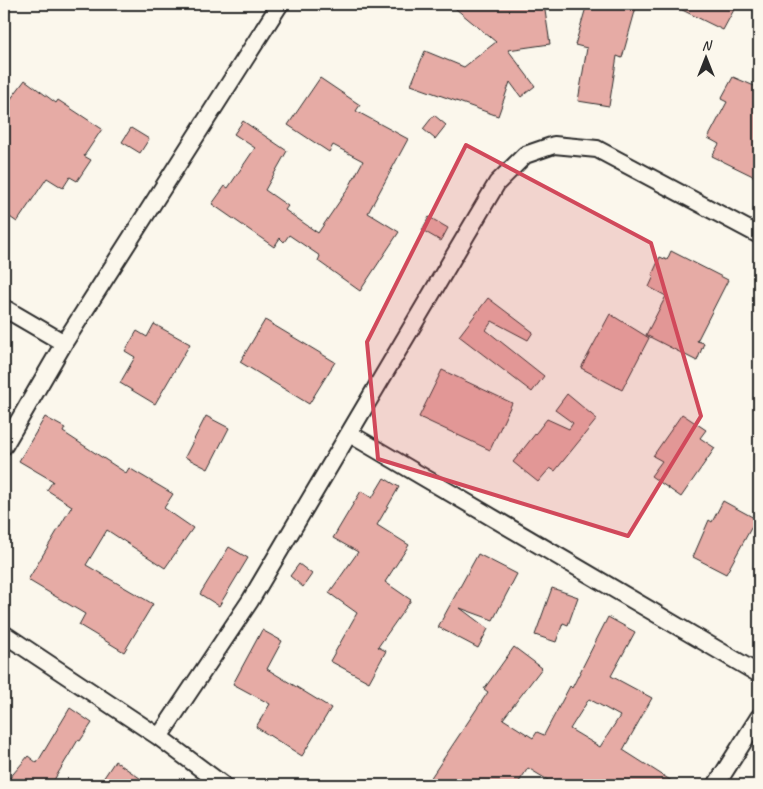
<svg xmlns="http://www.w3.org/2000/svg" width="763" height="789" font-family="Caveat,sans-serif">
  <rect width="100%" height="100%" fill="#fbf7ec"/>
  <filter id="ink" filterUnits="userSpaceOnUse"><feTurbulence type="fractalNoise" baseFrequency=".02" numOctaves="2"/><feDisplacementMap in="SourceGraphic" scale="10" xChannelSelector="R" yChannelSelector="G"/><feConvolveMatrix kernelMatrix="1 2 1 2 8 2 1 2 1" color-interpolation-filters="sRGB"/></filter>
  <g filter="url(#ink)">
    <path fill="#e6aba5" stroke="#2b2b2b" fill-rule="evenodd" d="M 450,4 L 544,4 L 550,44 L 508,50 L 535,86 L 521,97 L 510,82 L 498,116 L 411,85 L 425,51 L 464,67 L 496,42 Z
      M 587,4 L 637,4 L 622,58 L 617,56 L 609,106 L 578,101 L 587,48 L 575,45 Z
      M 670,4 L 737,4 L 723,30 Z
      M 733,77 L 759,88 L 759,179 L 712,156 L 719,144 L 708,138 L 727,102 L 721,99 Z
      M 320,78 L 360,105 L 356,111 L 408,139 L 368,213 L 399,232 L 360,291 L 318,261 L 320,256 L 289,235 L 284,242 L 280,238 L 274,247 L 212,204 L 225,186 L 228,188 L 255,148 L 234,134 L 243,121 L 287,151 L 265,190 L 288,206 L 285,210 L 318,233 L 348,189 L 363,161 L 333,145 L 329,152 L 288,125 Z
      M 25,80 L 56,103 L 58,100 L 102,129 L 84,156 L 91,160 L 77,181 L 70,177 L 63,188 L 47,178 L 17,222 L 4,213 L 4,108 Z
      M 434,115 L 446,125 L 435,139 L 423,129 Z
      M 131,128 L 149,139 L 140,153 L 122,142 Z
      M 429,217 L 448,228 L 441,241 L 422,230 Z
      M 671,251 L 728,280 L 697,341 L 704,343 L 697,361 L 646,335 L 666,296 L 649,287 L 654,276 L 652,275 L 660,257 L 667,260 Z
      M 488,298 L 533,332 L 528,340 L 492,321 L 486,330 L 544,376 L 532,392 L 459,336 Z
      M 610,314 L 649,338 L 622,390 L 581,368 Z
      M 265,320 L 335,362 L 309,404 L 240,362 Z
      M 154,324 L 190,344 L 155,404 L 120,383 L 135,357 L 125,351 L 137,331 L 147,337 Z
      M 442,370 L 512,403 L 490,450 L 419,417 Z
      M 567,394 L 597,419 L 555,471 L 550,468 L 538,482 L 513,462 L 547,419 L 569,429 L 573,423 L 555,410 Z
      M 682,414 L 706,430 L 700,438 L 715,448 L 681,497 L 651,476 L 662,461 L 653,456 Z
      M 206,416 L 229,428 L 208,469 L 185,457 Z
      M 45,417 L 65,428 L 63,432 L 126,473 L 129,468 L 173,494 L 164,508 L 193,528 L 165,568 L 107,530 L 86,565 L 153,604 L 124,652 L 79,625 L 85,614 L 28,580 L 72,506 L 47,490 L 53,481 L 19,461 Z
      M 384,478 L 399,487 L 377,525 L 409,545 L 385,582 L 411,600 L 378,647 L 386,651 L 369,682 L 330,661 L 357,613 L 329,593 L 358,552 L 333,538 L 361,491 L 372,498 Z
      M 723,501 L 756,519 L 726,574 L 693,557 L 709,520 L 712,522 Z
      M 229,547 L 248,558 L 219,606 L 200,594 Z
      M 478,554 L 517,574 L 493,620 L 460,608 L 488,629 L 478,648 L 438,627 Z
      M 299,564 L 312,574 L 303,587 L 290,576 Z
      M 552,588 L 578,597 L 568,625 L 563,623 L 556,642 L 535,635 Z
      M 608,617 L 635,632 L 611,676 L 652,698 L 623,750 L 678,785 L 556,785 L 528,768 L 517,785 L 426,785 L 488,692 L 484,689 L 514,647 L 542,668 L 503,719 L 533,738 L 537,732 L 544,735 L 570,686 L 572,688 ZM 589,699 L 620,716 L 600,747 L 570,729 Z
      M 262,630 L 282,641 L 267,669 L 331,708 L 302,756 L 256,727 L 270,704 L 233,684 Z
      M 70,708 L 92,723 L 80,741 L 78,740 L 51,785 L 4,785 L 28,756 L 37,763 Z
      M 115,761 L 150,785 L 99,785 Z"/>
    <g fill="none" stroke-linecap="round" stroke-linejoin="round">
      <defs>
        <path id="street" d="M 4,308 L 64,343
          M 350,434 L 759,674
          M 4,446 L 64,343 L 280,4
          M 4,634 L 159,737 L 223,785
          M 159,737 L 250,601 L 497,183 L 525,155 L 554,145 L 597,149 L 759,235
          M 716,785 L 759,717"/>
      </defs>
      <use href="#street" stroke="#2b2b2b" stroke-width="20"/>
      <use href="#street" stroke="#fbf7ec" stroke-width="16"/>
    </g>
  </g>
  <path fill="#d1495b" fill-opacity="0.2" stroke="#d1495b" stroke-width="4" stroke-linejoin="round" d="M 466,145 L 651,243 L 701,416 L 628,536 L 378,459 L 367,342 Z"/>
  <rect width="763" height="789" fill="none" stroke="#fbf7ec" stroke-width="20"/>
  <rect x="10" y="10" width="743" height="769" fill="none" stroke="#2b2b2b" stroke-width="2" filter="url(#ink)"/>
  <g transform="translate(706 58)" stroke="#fbf7ec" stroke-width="4" paint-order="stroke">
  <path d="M0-4L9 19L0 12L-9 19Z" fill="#2b2b2b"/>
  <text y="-8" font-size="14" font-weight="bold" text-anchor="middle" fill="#2b2b2b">N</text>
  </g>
</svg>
